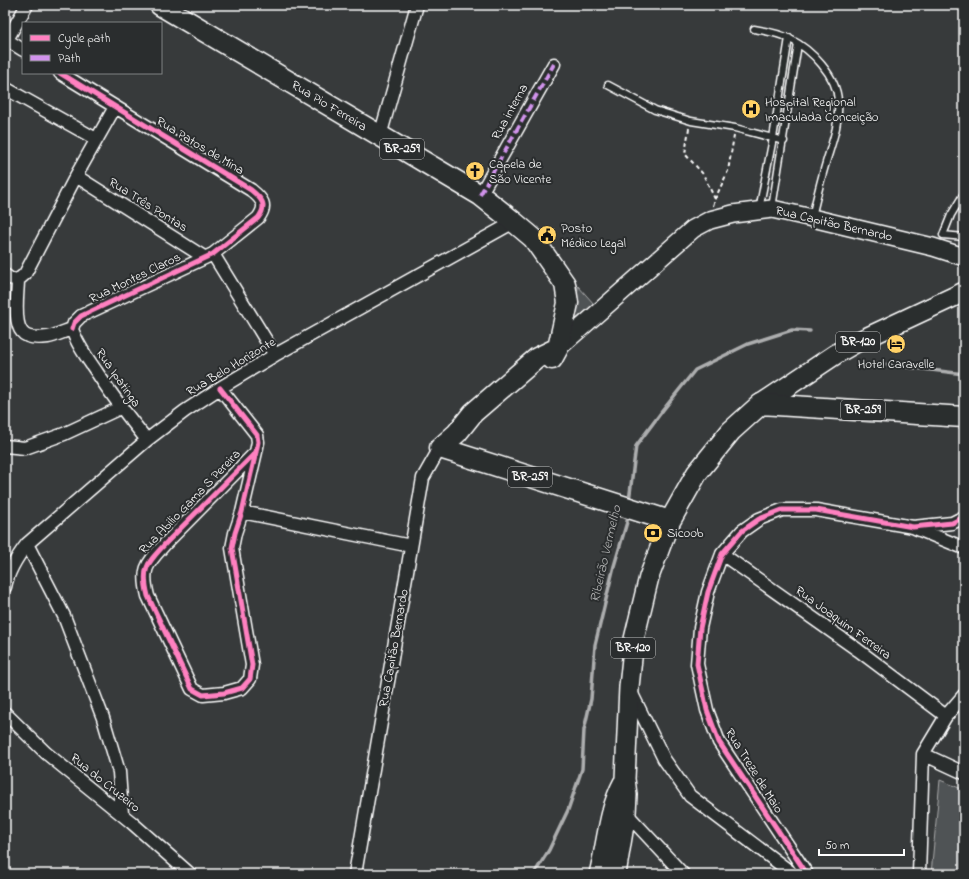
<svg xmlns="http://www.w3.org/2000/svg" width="969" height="879" font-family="'Indie Flower',sans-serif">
  <rect width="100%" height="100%" fill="#373a3b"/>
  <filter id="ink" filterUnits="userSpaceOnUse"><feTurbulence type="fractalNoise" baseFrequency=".025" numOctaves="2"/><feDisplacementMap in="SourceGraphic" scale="8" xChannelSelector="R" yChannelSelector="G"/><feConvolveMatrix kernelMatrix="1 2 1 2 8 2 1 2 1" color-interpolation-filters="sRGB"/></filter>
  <g filter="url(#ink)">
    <path fill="#505354" stroke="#a8a9aa" d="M 578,286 L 594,304 L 570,324 L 577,300 Z
      M 940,780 L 964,790 L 964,871 L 962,874 L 931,874 Z"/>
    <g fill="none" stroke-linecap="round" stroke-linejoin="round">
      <path stroke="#adaeaf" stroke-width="3.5" d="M 874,363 L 964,374
        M 629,501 L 636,446 L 663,410 L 695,370 L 748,344 L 792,330 L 810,331
        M 534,874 L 549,850 L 568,810 L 582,769 L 584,730 L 591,699 L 595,645 L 614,566 L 627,522 L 628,513"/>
      <defs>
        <path id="service" d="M 754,29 C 766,31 779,33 790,39 C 811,49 837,76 838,101 C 840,124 831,145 825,166 C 820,183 816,200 812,217
          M 608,85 L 655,110 L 691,121 L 735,128 L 784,141
          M 964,196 L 963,195 L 951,215 L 943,235 L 964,237
          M 772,208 L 798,44
          M 759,210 L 773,138 L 789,38
          M 961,255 L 964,244 L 963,237"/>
        <path id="minor" d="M 7,40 L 23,50
          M 5,43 L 27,5
          M 60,73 L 251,190 C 262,199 268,205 258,218 L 213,254 L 81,316 L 74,323 L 72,329
          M 5,88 L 96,139
          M 380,136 L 417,5
          M 76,176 L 204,257
          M 480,195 L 554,64
          M 213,254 L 275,355
          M 5,275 L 9,278 L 18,280
          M 18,280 L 25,274 L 76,176 L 115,107
          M 18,280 C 18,292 13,322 22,332 C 27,339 40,338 48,337 C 56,336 64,331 72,329
          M 72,329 C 77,345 88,359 98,374 C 113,397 130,419 147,440
          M 220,388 L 257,435 L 258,442 L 256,452 L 242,512 L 235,533 L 232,548 L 252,665 L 250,679 L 242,688 L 224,693 L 203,695 L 192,689 L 148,596 C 141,568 147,564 165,544 L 256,452
          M 5,446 L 25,448 L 64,434 L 120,408
          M 242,512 L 411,546
          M 915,528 L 964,548
          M 27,544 L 64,616 L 103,718 L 119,772 L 122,814
          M 722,554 L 858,650 L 946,716
          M 5,587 C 8,571 17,557 27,544 L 147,440 L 185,411 L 220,388 L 275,355 L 514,222
          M 631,692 L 664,759 L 690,796 L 793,874
          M 5,713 L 46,753 L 131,822 L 190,874
          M 923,754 L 964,773
          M 623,811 L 626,813 L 683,874
          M 355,874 L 423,478 L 440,448
          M 807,874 L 719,742 L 707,710 L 697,664 L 700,628 L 708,592 L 722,554 L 742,531 L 759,519 L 782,510 L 816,510 L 913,527 L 952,523 L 964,517
          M 919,874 L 923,754 L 946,716 L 964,695"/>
        <path id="secondary" d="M 558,348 L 693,229 L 710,220 L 733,214 L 772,209 L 812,218 L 933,247 L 964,257"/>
        <path id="primary" d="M 761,404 L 836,354 L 857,342 L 964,292
          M 599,874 C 607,844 608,811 623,783
          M 616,874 L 626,813 L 627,795 L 625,779 L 629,687 L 634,639 L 649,577 L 670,521"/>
        <path id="trunk" d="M 160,5 L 480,195 L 514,222 L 533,238 L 565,284 L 568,303 L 558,348 L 552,359
          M 558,348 L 537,358 L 473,413 L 457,433 L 440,448 L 670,521 L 697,473 L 731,431 L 761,404 L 964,417"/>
      </defs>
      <use href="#service" stroke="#fff" stroke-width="9"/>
      <use href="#minor" stroke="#fff" stroke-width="15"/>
      <use href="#secondary" stroke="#fff" stroke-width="20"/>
      <use href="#primary" stroke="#fff" stroke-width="22"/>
      <use href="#trunk" stroke="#fff" stroke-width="23"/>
      <path stroke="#fff" stroke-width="2" stroke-dasharray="4 3" stroke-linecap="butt" d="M 689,128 L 685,154 L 703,174 L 715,199
        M 713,206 L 715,199 L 728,171 L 734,136"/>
      <use href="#service" stroke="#2a2d2e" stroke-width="6"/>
      <use href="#minor" stroke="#2a2d2e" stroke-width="12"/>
      <use href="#secondary" stroke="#2a2d2e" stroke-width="17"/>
      <use href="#primary" stroke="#2a2d2e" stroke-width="19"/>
      <use href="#trunk" stroke="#2a2d2e" stroke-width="20"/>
      <path stroke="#d193ec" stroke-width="4" stroke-dasharray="8 4" stroke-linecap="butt" d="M 480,195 L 554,64"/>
      <defs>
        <path id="cycleway" d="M 60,73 L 251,190 C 262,199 268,205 258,218 L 213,254 L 81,316 L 74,323 L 72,329
          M 220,388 L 257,435 L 258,442 L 256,452 L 242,512 L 235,533 L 232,548 L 252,665 L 250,679 L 242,688 L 224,693 L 203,695 L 192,689 L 148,596 C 141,568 147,564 165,544 L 256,452
          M 807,874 L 719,742 L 707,710 L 697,664 L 700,628 L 708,592 L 722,554 L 742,531 L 759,519 L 782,510 L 816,510 L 913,527 L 952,523 L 964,517"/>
      </defs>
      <use href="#cycleway" stroke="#2a2d2e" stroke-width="8"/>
      <use href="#cycleway" stroke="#ff80c0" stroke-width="5"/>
    </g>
  </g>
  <defs>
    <symbol id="hospital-disc" viewBox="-11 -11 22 22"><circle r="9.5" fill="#ffd166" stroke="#2a2d2e"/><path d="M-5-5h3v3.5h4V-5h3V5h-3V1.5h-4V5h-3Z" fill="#111"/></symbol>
    <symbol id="church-disc" viewBox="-11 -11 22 22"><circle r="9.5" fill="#ffd166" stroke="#2a2d2e"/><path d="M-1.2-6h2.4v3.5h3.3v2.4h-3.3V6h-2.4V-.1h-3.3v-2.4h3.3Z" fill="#111"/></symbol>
    <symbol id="civic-disc" viewBox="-11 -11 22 22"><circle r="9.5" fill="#ffd166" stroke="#2a2d2e"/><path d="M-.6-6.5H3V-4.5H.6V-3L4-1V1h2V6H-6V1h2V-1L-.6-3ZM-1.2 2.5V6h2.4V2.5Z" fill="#111"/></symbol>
    <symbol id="hotel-disc" viewBox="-11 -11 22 22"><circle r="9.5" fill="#ffd166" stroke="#2a2d2e"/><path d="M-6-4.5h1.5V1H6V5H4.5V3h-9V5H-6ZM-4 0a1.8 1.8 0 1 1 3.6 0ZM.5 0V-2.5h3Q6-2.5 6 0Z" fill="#111"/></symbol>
    <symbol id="bank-disc" viewBox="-11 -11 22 22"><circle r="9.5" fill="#ffd166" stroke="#2a2d2e"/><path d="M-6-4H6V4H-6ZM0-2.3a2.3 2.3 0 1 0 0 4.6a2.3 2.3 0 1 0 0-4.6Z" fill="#111"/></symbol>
  </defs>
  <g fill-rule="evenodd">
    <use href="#hospital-disc" x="740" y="98" width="22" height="22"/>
    <use href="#church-disc" x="464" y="160" width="22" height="22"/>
    <use href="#civic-disc" x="536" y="224" width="22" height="22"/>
    <use href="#hotel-disc" x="885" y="333" width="22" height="22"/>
    <use href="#bank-disc" x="642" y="522" width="22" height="22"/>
  </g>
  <g text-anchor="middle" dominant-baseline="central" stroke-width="4" stroke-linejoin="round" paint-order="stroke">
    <g fill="#2a2d2e" stroke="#bfc0c0" stroke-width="1">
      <rect x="380" y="139" width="44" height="20" rx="3"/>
      <rect x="836" y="332" width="44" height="20" rx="3"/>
      <rect x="841" y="400" width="44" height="20" rx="3"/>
      <rect x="508" y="467" width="44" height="20" rx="3"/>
      <rect x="611" y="638" width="44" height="20" rx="3"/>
    </g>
    <g font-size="12" font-weight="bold" fill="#fff">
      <text x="402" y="149">BR-259</text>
      <text x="858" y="342">BR-120</text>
      <text x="863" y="410">BR-259</text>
      <text x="530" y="477">BR-259</text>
      <text x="633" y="648">BR-120</text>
    </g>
    <g font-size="13" fill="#fff" stroke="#2a2d2e" text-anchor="start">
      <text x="765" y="102">Hospital Regional<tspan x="765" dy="15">Imaculada Conceição</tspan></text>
      <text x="489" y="164">Capela de<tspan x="489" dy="15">São Vicente</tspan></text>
      <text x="561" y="228">Posto<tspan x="561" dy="15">Médico Legal</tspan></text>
      <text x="896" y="364" text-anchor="middle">Hotel Caravelle</text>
      <text x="667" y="533">Sicoob</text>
    </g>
    <g font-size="13" fill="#fff" stroke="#2a2d2e">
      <text transform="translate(329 106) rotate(31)">Rua Pio Ferreira</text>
      <text transform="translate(510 112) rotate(-61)">Rua interna</text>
      <text transform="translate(200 146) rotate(31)">Rua Patos de Mina</text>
      <text transform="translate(148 205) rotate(32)">Rua Três Pontas</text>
      <text transform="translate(834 224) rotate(13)">Rua Capitão Bernardo</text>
      <text transform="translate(135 278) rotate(-26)">Rua Montes Claros</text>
      <text transform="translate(231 367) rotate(-31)">Rua Belo Horizonte</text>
      <text transform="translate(118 378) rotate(55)">Rua Ipatinga</text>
      <text transform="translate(190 502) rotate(-46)">Rua Abilio Gama S Pereira</text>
      <text transform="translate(843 623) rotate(36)">Rua Joaquim Ferreira</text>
      <text transform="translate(394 648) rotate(-80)">Rua Capitão Bernardo</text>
      <text transform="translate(754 771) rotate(58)">Rua Treze de Maio</text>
      <text transform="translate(105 783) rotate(39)">Rua do Cruzeiro</text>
    </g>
    <g font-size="14" font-style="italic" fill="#b4b5b5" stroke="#2a2d2e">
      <text transform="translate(606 554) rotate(-77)">Ribeirão Vermelho</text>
    </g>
  </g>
  <rect width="969" height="879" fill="none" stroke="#2a2d2e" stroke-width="20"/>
  <rect x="10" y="10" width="949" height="859" fill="none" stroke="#fff" stroke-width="1.5" filter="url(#ink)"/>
  <rect x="22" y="22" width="140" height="52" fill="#2a2d2e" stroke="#7f8182"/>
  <rect x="30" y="35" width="20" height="6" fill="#ff80c0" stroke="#7f8182"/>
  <text x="58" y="42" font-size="12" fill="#ffffff">Cycle path</text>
  <rect x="30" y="55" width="20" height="6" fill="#d193ec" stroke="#7f8182"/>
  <text x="58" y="62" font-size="12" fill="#ffffff">Path</text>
  <path d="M819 849v6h85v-6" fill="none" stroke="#ffffff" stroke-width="2"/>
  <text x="825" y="849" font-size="12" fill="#ffffff" stroke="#2a2d2e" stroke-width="3" paint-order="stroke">50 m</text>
</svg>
